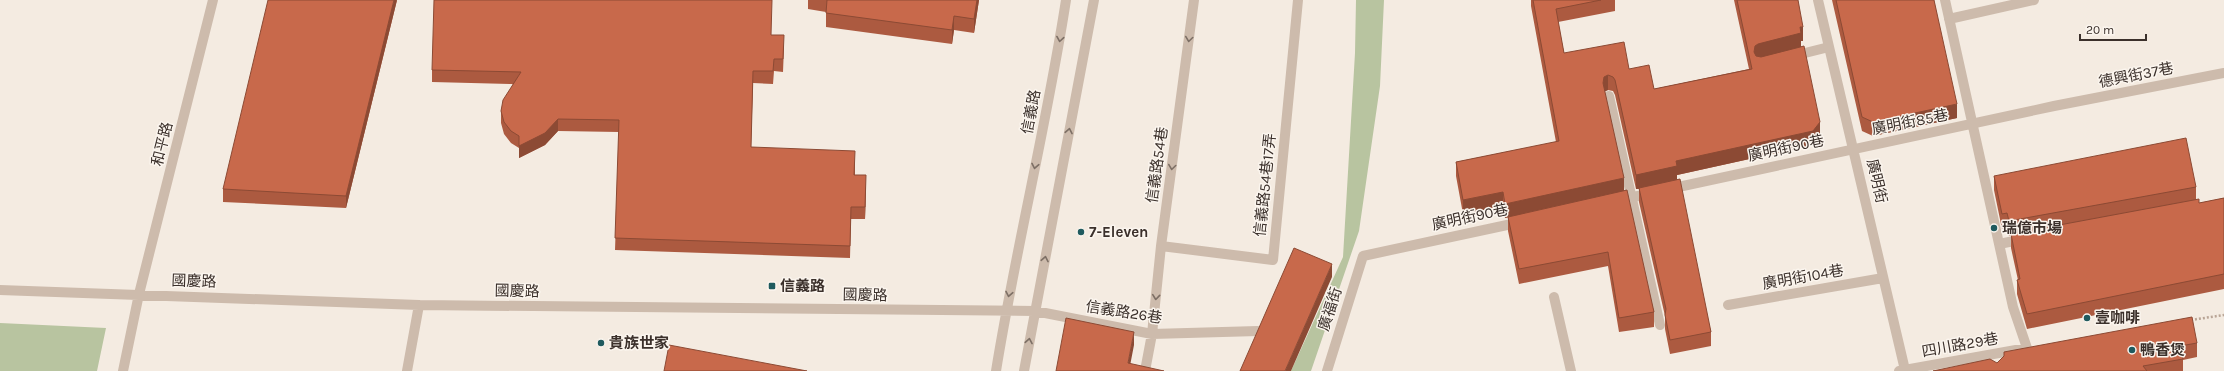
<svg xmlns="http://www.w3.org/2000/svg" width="2224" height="371" font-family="Karla,'Noto Sans TC',sans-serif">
  <rect width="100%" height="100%" fill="#f4ebe1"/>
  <path fill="#b8c4a0" d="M 1356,0 L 1384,0 L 1380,86 L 1359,231 L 1311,371 L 1291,371 L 1343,257 L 1355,53 Z
    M 0,323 L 106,328 L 97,371 L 0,371 Z"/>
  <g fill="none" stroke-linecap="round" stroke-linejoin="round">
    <path stroke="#b9a596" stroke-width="2.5" stroke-dasharray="2 2" stroke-linecap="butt" d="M 2191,320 L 2224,315"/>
    <path stroke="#cdbbac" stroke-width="10" d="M 1818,0 L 1905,370
      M 1949,19 L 2034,0
      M 1793,56 L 1829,47
      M 1609,96 L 1660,325
      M 1669,189 L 2054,106 L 2224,73
      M 1615,201 L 1652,193
      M 1999,244 L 2024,239
      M 1161,246 L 1273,260 L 1298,0
      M 0,290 L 419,305 L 1035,311 L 1152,334 L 1258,331
      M 1554,297 L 1571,371
      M 1728,305 L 1883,278
      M 123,371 L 139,294 L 213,0
      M 407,371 L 419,305
      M 996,371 C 1016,247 1047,124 1066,0
      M 1024,371 L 1094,0
      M 1145,371 L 1152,334 L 1161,246 L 1194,0
      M 1327,371 L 1363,256 L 1521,222
      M 1899,371 L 2027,348 L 2013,307 L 1945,0"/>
  </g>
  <path fill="#ac5a40" d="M 397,0 L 346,208 L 223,202 L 223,189 Z
    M 808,0 L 979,0 L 974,33 L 954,30 L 952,44 L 826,27 L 826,12 L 808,9 Z
    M 1531,0 L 1615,0 L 1615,11 L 1558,22 L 1564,53 L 1629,69 L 1654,89 L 1749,69 L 1734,0 L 1798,0 L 1803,41 L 1801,41 L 1801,47 L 1820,136 L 1813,145 L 1677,175 L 1677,179 L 1711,332 L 1711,346 L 1670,354 L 1665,329 L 1665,316 L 1639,202 L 1639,189 L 1636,189 L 1615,95 L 1613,91 L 1608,90 L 1604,91 L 1624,191 L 1654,312 L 1654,327 L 1619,332 L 1608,266 L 1519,284 L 1508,231 L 1508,217 L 1505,218 L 1503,206 L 1463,214 L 1456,176 L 1456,162 L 1556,142 L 1531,6 Z
    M 1832,0 L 1934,0 L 1957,118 L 1873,136 L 1862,131 Z
    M 772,35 L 784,47 L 783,72 L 774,71 L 773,84 L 753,83 L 751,147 L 855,163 L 855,175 L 866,188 L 865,219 L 851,219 L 850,258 L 615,250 L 619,132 L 558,131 L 545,145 L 519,158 L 519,148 L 511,143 L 504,134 L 501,123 L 501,111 L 513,84 L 432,82 L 432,70 Z
    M 1994,176 L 2196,187 L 2196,200 L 2199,203 L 2224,198 L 2224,289 L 2027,329 L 2017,294 L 2017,280 L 2018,280 L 2011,248 L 2011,235 L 2009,236 L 2007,228 L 2002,229 L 1994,190 Z
    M 2197,343 L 2197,357 L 2183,360 L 2183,371 L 1933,371 L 1997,363 L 2004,356 L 2004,352 Z"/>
  <path fill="#8c4a34" d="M 394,0 L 397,0 L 346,208 L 346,196 Z
    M 977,0 L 979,0 L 974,33 L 974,19 Z
    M 954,16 L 954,30 L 952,44 L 952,30 Z
    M 1800,27 L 1803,27 L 1803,41 L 1801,41 L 1801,48 L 1755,61 L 1754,52 L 1755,46 L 1758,44 Z
    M 1608,75 L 1608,90 L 1604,92 L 1603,83 L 1604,77 Z
    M 1957,104 L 1957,118 L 1873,136 L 1873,122 Z
    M 558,119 L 558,131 L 545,145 L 519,158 L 519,146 Z
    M 1820,122 L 1820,136 L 1813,145 L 1677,175 L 1677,180 L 1636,189 L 1636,175 L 1676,161 Z
    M 866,175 L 866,188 L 865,219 L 865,207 Z
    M 1624,178 L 1624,192 L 1505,218 L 1505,204 Z
    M 1503,192 L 1503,206 L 1463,214 L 1463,200 Z
    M 1332,264 L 1332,277 L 1291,371 L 1285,371 Z
    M 1134,332 L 1134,345 L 1129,371 L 1128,363 Z"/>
  <path fill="#c8694b" stroke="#8c4a34" d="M 268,0 L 394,0 L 346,196 L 223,189 Z
    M 434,0 L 772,0 L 771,35 L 784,35 L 783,59 L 774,59 L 773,71 L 753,71 L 751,147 L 855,151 L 854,175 L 866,175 L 865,207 L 851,207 L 850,246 L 615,238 L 619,120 L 558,119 L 545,133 L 519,146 L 519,136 L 511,131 L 504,122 L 501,111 L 503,100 L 521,72 L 432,70 Z
    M 827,0 L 977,0 L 974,19 L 954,16 L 952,30 L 826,13 Z
    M 1533,0 L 1601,0 L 1556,9 L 1564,53 L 1624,42 L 1629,69 L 1649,65 L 1654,89 L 1752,69 L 1737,0 L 1798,0 L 1803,27 L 1800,27 L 1801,33 L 1758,44 L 1755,46 L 1754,52 L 1756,56 L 1761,57 L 1804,46 L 1820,122 L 1813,131 L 1676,161 L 1677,166 L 1636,175 L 1615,80 L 1613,77 L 1608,75 L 1604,77 L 1603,83 L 1624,178 L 1505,204 L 1503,192 L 1463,200 L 1456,162 L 1559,141 Z
    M 1836,0 L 1934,0 L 1957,104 L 1873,122 L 1862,117 Z
    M 2186,138 L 2196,187 L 2009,221 L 2007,213 L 2002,214 L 1994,176 Z
    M 1680,179 L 1711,332 L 1670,340 L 1665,315 L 1666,309 L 1639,188 Z
    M 1627,190 L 1654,312 L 1619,318 L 1608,252 L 1519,269 L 1508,217 Z
    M 2224,198 L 2224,274 L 2027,314 L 2017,280 L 2020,279 L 2011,234 L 2199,199 L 2199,203 Z
    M 1294,248 L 1332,264 L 1285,371 L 1240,371 Z
    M 2192,317 L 2197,343 L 2180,346 L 2183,359 L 2143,366 L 2147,371 L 1933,371 L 1990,359 L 1997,363 L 2004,356 L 2004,352 Z
    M 1066,318 L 1134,332 L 1128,363 L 1164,371 L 1056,371 Z
    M 669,345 L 807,371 L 664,371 Z"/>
  <defs><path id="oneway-chevron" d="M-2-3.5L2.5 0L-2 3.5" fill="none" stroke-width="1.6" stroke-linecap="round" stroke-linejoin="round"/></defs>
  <g stroke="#7d6f65">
    <use href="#oneway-chevron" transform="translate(1060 39) rotate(99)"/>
    <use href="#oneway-chevron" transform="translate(1189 39) rotate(98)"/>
    <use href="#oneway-chevron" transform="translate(1069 131) rotate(-79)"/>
    <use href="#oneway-chevron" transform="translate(1035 166) rotate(101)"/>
    <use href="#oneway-chevron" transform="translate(1172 167) rotate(98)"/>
    <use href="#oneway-chevron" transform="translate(1045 259) rotate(-79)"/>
    <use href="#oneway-chevron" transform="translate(1009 294) rotate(101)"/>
    <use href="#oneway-chevron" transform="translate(1156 297) rotate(96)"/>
    <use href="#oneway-chevron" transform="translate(1029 341) rotate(-80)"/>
  </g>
  <g fill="#1f5a5e" stroke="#fbf5ee" stroke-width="1.5">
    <circle cx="1994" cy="228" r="4"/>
    <circle cx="1081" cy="232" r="4"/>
    <rect x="768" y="282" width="8" height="8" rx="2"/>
    <circle cx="2087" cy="318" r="4"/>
    <circle cx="601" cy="343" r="4"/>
    <circle cx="2132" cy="350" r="4"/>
  </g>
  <g text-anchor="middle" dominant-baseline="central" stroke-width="3" stroke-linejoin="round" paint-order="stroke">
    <g font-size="15" fill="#3b302b" stroke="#fbf5ee">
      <text transform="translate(2136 75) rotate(-11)">德興街37巷</text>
      <text transform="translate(1031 112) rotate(-79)">信義路</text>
      <text transform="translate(1910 122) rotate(-11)">廣明街85巷</text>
      <text transform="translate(162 144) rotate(-76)">和平路</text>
      <text transform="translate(1786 148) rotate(-12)">廣明街90巷</text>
      <text transform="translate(1157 165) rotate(-82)">信義路54巷</text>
      <text transform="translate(1877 181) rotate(77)">廣明街</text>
      <text transform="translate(1265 185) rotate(-84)">信義路54巷17弄</text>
      <text transform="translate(1470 217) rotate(-12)">廣明街90巷</text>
      <text transform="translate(1803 277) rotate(-10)">廣明街104巷</text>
      <text transform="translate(194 281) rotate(2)">國慶路</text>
      <text transform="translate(517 291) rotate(1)">國慶路</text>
      <text transform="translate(865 295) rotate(1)">國慶路</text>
      <text transform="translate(1330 309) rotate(-72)">廣福街</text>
      <text transform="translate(1124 312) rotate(9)">信義路26巷</text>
      <text transform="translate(1960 345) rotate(-10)">四川路29巷</text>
    </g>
    <g font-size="15" font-weight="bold" fill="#3b302b" stroke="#fbf5ee" text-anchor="start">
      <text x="2002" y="228">瑞億市場</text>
      <text x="1089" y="232">7-Eleven</text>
      <text x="780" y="286">信義路</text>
      <text x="2095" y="318">壹咖啡</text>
      <text x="609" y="343">貴族世家</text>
      <text x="2140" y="350">鴨香煲</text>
    </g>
  </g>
  <path d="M2080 34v6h66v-6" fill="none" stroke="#3b302b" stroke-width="2"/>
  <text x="2086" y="34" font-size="12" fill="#3b302b" stroke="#fbf5ee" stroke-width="3" paint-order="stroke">20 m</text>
</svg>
